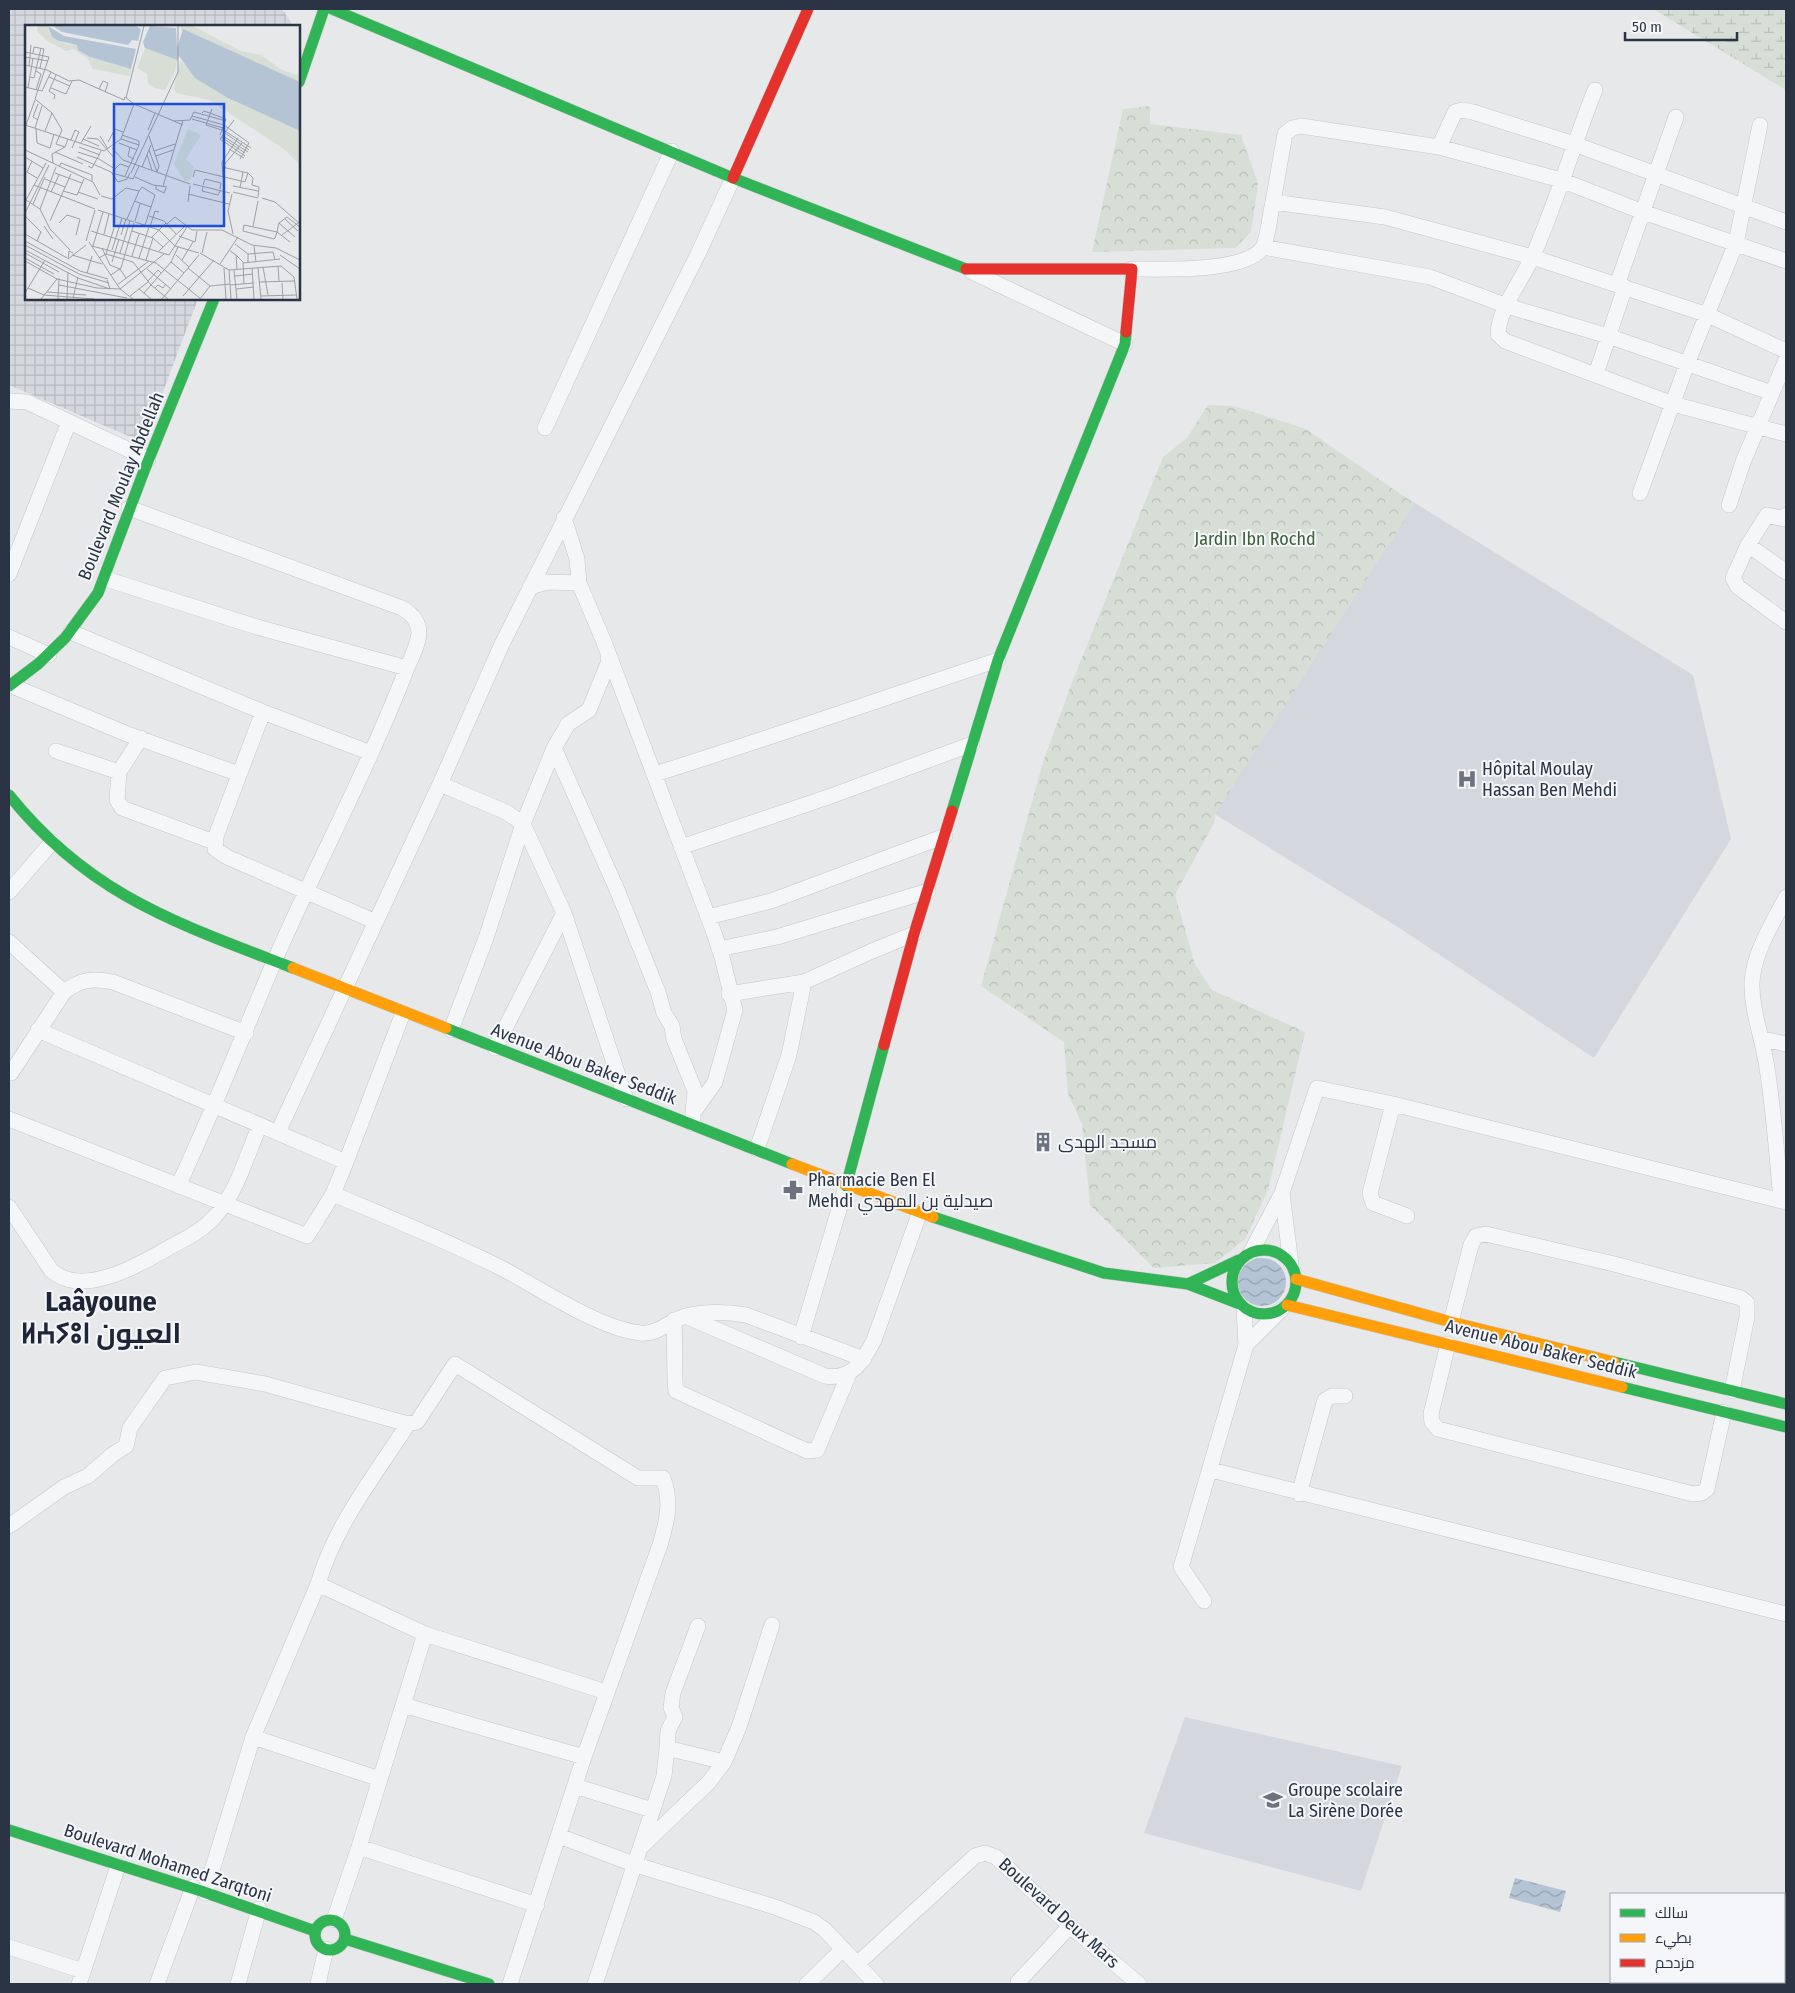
<svg xmlns="http://www.w3.org/2000/svg" width="1795" height="1993" font-family="'Fira Sans Condensed',Cairo,'Noto Sans Tifinagh',sans-serif">
  <defs>
    <pattern id="industrial-grid" width="8" height="8" patternUnits="userSpaceOnUse" patternTransform="scale(1.25)"><rect width="8" height="8" fill="#d4d7dd"/><path d="M0 4h8M4 0v8" fill="none" stroke="#b6b9bf"/></pattern>
    <pattern id="wetland-marsh" width="20" height="14" patternUnits="userSpaceOnUse" patternTransform="scale(1.25)"><rect width="20" height="14" fill="#d6ded6"/><path d="M1 5h8M5 5V1M11 12h8M15 12V8" fill="none" stroke="#b8bfb9"/></pattern>
    <pattern id="park-crowns" width="20" height="18" patternUnits="userSpaceOnUse" patternTransform="scale(1.25)"><rect width="20" height="18" fill="#d6ded6"/><path d="M2 6a3 3 0 1 1 6 0M12 15a3 3 0 1 1 6 0" fill="none" stroke="#b8bfb9"/></pattern>
    <pattern id="water-waves" width="16" height="10" patternUnits="userSpaceOnUse" patternTransform="scale(1.25)"><rect width="16" height="10" fill="#b4c4d5"/><path d="M0 5q4-4 8 0t8 0" fill="none" stroke="#93a0af"/></pattern>
  </defs>
  <rect width="100%" height="100%" fill="#e6e8ea"/>
  <path fill="#d4d7dd" d="M 1397,492 L 1693,675 L 1731,839 L 1594,1058 L 1398,927 L 1200,805 Z
    M 1185,1717 L 1402,1766 L 1361,1891 L 1144,1833 Z"/>
  <path fill="url(#industrial-grid)" d="M 9,9 L 282,9 L 291,22 L 291,26 L 26,26 L 26,299 L 198,299 L 150,426 L 138,440 L 9,385 Z"/>
  <path fill="url(#wetland-marsh)" d="M 1653,9 L 1786,9 L 1786,90 Z"/>
  <path fill="url(#park-crowns)" d="M 1150,106 L 1150,124 L 1241,135 L 1258,183 L 1251,232 L 1235,248 L 1092,252 L 1123,109 Z
    M 1208,405 L 1234,406 L 1306,429 L 1415,504 L 1215,814 L 1215,821 L 1175,895 L 1195,964 L 1212,990 L 1305,1032 L 1268,1190 L 1245,1239 L 1215,1263 L 1154,1268 L 1090,1205 L 1082,1124 L 1068,1094 L 1064,1042 L 981,986 L 1043,762 L 1071,685 L 1163,457 L 1187,438 Z"/>
  <path fill="url(#water-waves)" d="M1238 1282a24 24 0 1 1 48 0a24 24 0 1 1-48 0Z
    M 1515,1878 L 1566,1891 L 1560,1912 L 1509,1898 Z"/>
  <g fill="none" stroke-linecap="round" stroke-linejoin="round">
    <defs>
      <path id="street" d="M 1595,90 C 1573,145 1556,204 1532,258 C 1522,279 1498,311 1498,334 L 1505,341 L 1673,404 L 1786,434
        M 1439,147 L 1455,112 L 1462,110 L 1473,112 L 1574,144 L 1786,222
        M 1273,202 L 1285,134 L 1292,128 L 1301,126 L 1439,147 L 1561,180 L 1643,212 L 1786,261
        M 1263,247 L 1430,277 L 1507,306 L 1608,336 L 1772,393
        M 1132,269 C 1160,269 1247,273 1263,247 C 1268,239 1270,213 1273,202 L 1385,217 L 1532,257 L 1708,315 L 1786,351
        M 972,272 L 1125,344
        M 1617,285 L 1676,117
        M 1596,374 L 1625,287
        M 9,401 L 27,402 L 148,459
        M 545,428 L 672,151
        M 1640,493 L 1687,364 L 1736,243 L 1760,125
        M 1729,505 L 1743,462 L 1786,360
        M 129,508 L 402,608 C 430,625 417,644 407,668
        M 1786,515 L 1784,519 L 1767,515 L 1748,545 L 1733,578 L 1738,587 L 1786,622
        M 564,518 L 577,559 L 579,583 L 604,642 L 713,930 L 722,957 L 735,1010 L 715,1082 L 693,1113 L 693,1124
        M 1748,545 L 1786,572
        M 9,574 L 69,422
        M 106,579 L 257,627 L 407,668 C 368,769 317,863 274,962 C 242,1037 213,1112 178,1186
        M 530,587 L 547,582 L 579,583
        M 71,632 L 263,712 L 371,753
        M 9,637 L 49,655
        M 10,685 L 127,734 L 239,774
        M 263,712 L 216,836 L 215,849 L 227,857 L 376,922
        M 554,748 L 618,892 L 658,992 L 664,1013 L 672,1026 L 674,1039 L 695,1091 L 693,1113
        M 56,751 L 119,772 L 117,800 L 122,808 L 214,842
        M 119,772 L 141,738
        M 655,774 C 770,738 884,698 998,660
        M 440,784 L 506,812 L 523,824 L 564,913 L 626,1099
        M 681,847 L 831,796 L 972,744
        M 9,892 L 52,842
        M 708,917 L 771,901 L 945,836
        M 9,942 L 64,992
        M 719,949 L 777,937 L 928,891
        M 729,994 L 804,982 L 872,951 L 914,934
        M 38,1030 L 346,1162
        M 451,1030 L 486,938 L 523,824 L 554,748 L 568,724 L 589,710 L 609,661 L 608,655
        M 1763,1039 L 1786,1044
        M 495,1048 L 564,913
        M 9,1072 L 11,1073 L 64,992 C 80,979 94,978 113,982 L 246,1033
        M 1393,1104 L 1370,1193 L 1373,1203 L 1407,1216
        M 9,1119 L 307,1236 L 333,1194 L 346,1162 L 403,1013
        M 278,1132 L 440,784 L 502,644 L 698,254 L 733,178
        M 757,1149 L 789,1055 L 804,982
        M 1282,1193 L 1317,1088 L 1393,1104 L 1786,1202
        M 333,1194 C 390,1218 448,1241 503,1269 C 541,1289 598,1328 640,1333 C 658,1335 670,1320 686,1316 C 706,1311 726,1312 746,1315 L 864,1359
        M 1781,1201 C 1777,1156 1774,1112 1767,1068 C 1763,1039 1751,1010 1752,982 C 1754,951 1773,923 1786,897
        M 9,1207 L 51,1270 C 82,1299 141,1264 170,1247 C 187,1238 205,1229 217,1214 C 238,1190 247,1154 260,1125
        M 1251,1252 L 1282,1193 L 1291,1264
        M 1244,1308 L 1246,1345 L 1281,1310
        M 685,1316 L 825,1376 C 852,1380 863,1362 874,1340 L 920,1212
        M 674,1320 C 675,1332 674,1385 676,1391 L 807,1451 L 817,1450 L 849,1374
        M 1451,1322 L 1471,1245 L 1476,1236 L 1486,1234 L 1614,1264 L 1741,1298 L 1747,1303 L 1747,1317 L 1732,1391
        M 801,1337 L 846,1186
        M 1448,1344 L 1431,1414 L 1432,1422 L 1438,1429 L 1693,1494 L 1702,1493 L 1707,1489 L 1724,1412
        M 408,1424 L 417,1422 L 455,1364 L 638,1478 L 663,1478 C 672,1502 667,1521 660,1545 L 584,1757 L 510,1984
        M 1211,1470 L 1786,1614
        M 1299,1494 L 1325,1400 L 1332,1396 L 1345,1396
        M 9,1526 L 64,1487 L 88,1476 L 112,1455 L 126,1446 L 130,1428 L 165,1378 L 196,1372 L 265,1384 L 408,1424 C 375,1475 335,1525 318,1584 L 253,1737 L 205,1893
        M 318,1584 L 425,1634 L 606,1692
        M 1204,1601 L 1181,1567 L 1246,1345
        M 403,1705 L 584,1757
        M 253,1737 L 380,1779
        M 667,1748 L 668,1731 L 675,1717 L 671,1707 L 673,1693 L 698,1626
        M 575,1786 L 652,1810
        M 559,1836 L 636,1865 L 775,1907 L 814,1922 L 825,1930 L 876,1984
        M 642,1846 L 709,1782 L 724,1762 L 739,1727 L 772,1625
        M 359,1847 L 537,1905
        M 334,1920 L 359,1847 L 425,1634
        M 9,1947 L 83,1971
        M 857,1964 L 975,1856 L 985,1853 L 996,1857 L 1070,1926 L 1139,1984
        M 1018,1982 L 1070,1926
        M 79,1984 L 118,1866
        M 157,1984 L 193,1887
        M 238,1984 L 259,1909
        M 318,1984 L 326,1949
        M 595,1984 L 664,1776 L 667,1748 L 724,1762
        M 807,1984 L 843,1949"/>
      <path id="fast" d="M 332,9 L 733,178 L 966,269
        M 299,82 L 324,9
        M 9,686 L 38,664 L 65,638 L 98,593 L 144,471 L 214,299
        M 9,795 C 90,896 177,923 293,968
        M 952,811 L 998,660 L 1125,344 L 1126,332
        M 446,1028 L 792,1164
        M 846,1186 L 884,1045
        M 933,1217 L 1104,1273 L 1188,1284 L 1240,1304
        M1232 1282a32 32 0 1 1 64 0a32 32 0 1 1-64 0Z
        M 1188,1284 L 1239,1260
        M 1614,1362 L 1786,1404
        M 1622,1387 L 1786,1427
        M 9,1830 L 201,1891 L 315,1931
        M315 1935a15 15 0 1 1 30 0a15 15 0 1 1-30 0Z
        M 345,1939 L 489,1984"/>
      <path id="slow" d="M 293,968 L 446,1028
        M 792,1164 L 933,1217
        M 1296,1279 L 1451,1322 L 1614,1362
        M 1287,1305 L 1622,1387"/>
      <path id="jam" d="M 733,178 L 808,9
        M 966,269 L 1132,269 L 1126,332
        M 884,1045 L 914,934 L 952,811"/>
    </defs>
    <use href="#street" stroke="#c4c6c8" stroke-width="16"/>
    <use href="#fast" stroke="#c4c6c8" stroke-width="12"/>
    <use href="#slow" stroke="#c4c6c8" stroke-width="12"/>
    <use href="#jam" stroke="#c4c6c8" stroke-width="12"/>
    <use href="#street" stroke="#f5f6f7" stroke-width="15"/>
    <use href="#fast" stroke="#30b455" stroke-width="11"/>
    <use href="#slow" stroke="#ff9f0a" stroke-width="11"/>
    <use href="#jam" stroke="#e5322d" stroke-width="11"/>
  </g>
  <defs>
    <symbol id="hospital-bare" viewBox="-9 -9 18 18"><path d="M-5-5h3v3.5h4V-5h3V5h-3V1.5h-4V5h-3Z" fill="#6c737f" stroke="#f4f6f9" stroke-width="2.5" paint-order="stroke"/></symbol>
    <symbol id="building-bare" viewBox="-9 -9 18 18"><path d="M-4-6H4V6H1V3H-1V6H-4ZM-2.5-4.3h1.7v1.8h-1.7ZM.8-4.3h1.7v1.8H.8ZM-2.5-1h1.7V.8h-1.7ZM.8-1h1.7V.8H.8Z" fill="#6c737f" stroke="#f4f6f9" stroke-width="2.5" paint-order="stroke"/></symbol>
    <symbol id="pharmacy-bare" viewBox="-9 -9 18 18"><path d="M-2-6h4v4h4v4h-4v4h-4v-4h-4v-4h4Z" fill="#6c737f" stroke="#f4f6f9" stroke-width="2.5" paint-order="stroke"/></symbol>
    <symbol id="school-bare" viewBox="-9 -9 18 18"><path d="M0-5L7-2L0 1L-7-2ZM-4 1L0 2.5L4 1V4Q0 6-4 4Z" fill="#6c737f" stroke="#f4f6f9" stroke-width="2.5" paint-order="stroke"/></symbol>
  </defs>
  <g fill-rule="evenodd">
    <use href="#hospital-bare" x="1453" y="765" width="28" height="28"/>
    <use href="#building-bare" x="1029" y="1128" width="28" height="28"/>
    <use href="#pharmacy-bare" x="779" y="1176" width="28" height="28"/>
    <use href="#school-bare" x="1259" y="1786" width="28" height="28"/>
  </g>
  <g text-anchor="middle" dominant-baseline="central" stroke-width="4" stroke-linejoin="round" paint-order="stroke">
    <g font-size="18" fill="#2b3445" stroke="#f4f6f9">
      <text transform="translate(121 486) rotate(-68)">Boulevard Moulay Abdellah</text>
      <text transform="translate(584 1064) rotate(21)">Avenue Abou Baker Seddik</text>
      <text transform="translate(1541 1349) rotate(14)">Avenue Abou Baker Seddik</text>
      <text transform="translate(168 1863) rotate(18)">Boulevard Mohamed Zarqtoni</text>
      <text transform="translate(1059 1913) rotate(42)">Boulevard Deux Mars</text>
    </g>
    <g font-size="18" fill="#3f6138" stroke="#f4f6f9">
      <text x="1255" y="539">Jardin Ibn Rochd</text>
    </g>
    <g font-size="18" fill="#2b3445" stroke="#f4f6f9" text-anchor="start">
      <text x="1482" y="769">Hôpital Moulay<tspan x="1482" dy="21">Hassan Ben Mehdi</tspan></text>
      <text x="1058" y="1142">مسجد الهدى</text>
      <text x="808" y="1180">Pharmacie Ben El<tspan x="808" dy="21">Mehdi صيدلية بن المهدي</tspan></text>
      <text x="1288" y="1790">Groupe scolaire<tspan x="1288" dy="21">La Sirène Dorée</tspan></text>
    </g>
    <g font-size="28" font-weight="bold" fill="#1d2536" stroke="#f4f6f9">
      <text x="101" y="1301">Laâyoune<tspan x="101" dy="32">ⵍⵄⵢⵓⵏ العيون</tspan></text>
    </g>
  </g>
  <g transform="translate(25 25)">
    <rect width="275" height="275" fill="#e6e8ea"/>
    <path d="M 13,1 L 23,1 L 27,12 L 41,19 L 52,20 L 53,25 L 65,32 L 106,44 L 105,51 L 68,44 L 62,33 L 48,24 L 41,26 L 22,16 L 12,6 ZM 156,1 L 168,1 L 216,26 L 236,30 L 257,45 L 275,51 L 275,57 L 156,5 ZM 120,23 L 152,35 L 150,47 L 140,65 L 129,63 L 123,58 L 122,49 L 112,43 ZM 155,36 L 166,44 L 170,53 L 201,72 L 275,106 L 275,140 L 259,124 L 184,75 L 151,68 L 149,63 Z" fill="#d6ded6"/>
    <path d="M 163,104 L 176,110 L 161,134 L 169,142 L 165,155 L 160,156 L 149,139 Z" fill="#d6ded6"/>
    <path d="M 23,1 L 39,11 L 111,24 L 106,44 L 65,32 L 53,25 L 52,20 L 34,16 L 27,12 ZM 28,1 L 111,1 L 116,4 L 113,16 L 107,15 L 103,20 L 37,7 ZM 125,1 L 151,3 L 152,23 L 158,4 L 275,57 L 275,106 L 201,72 L 170,53 L 154,31 L 152,35 L 120,23 L 118,17 Z" fill="#b4c4d5"/>
    <path fill="none" stroke="#9ba0a8" stroke-width="1" d="M 0,27 L 24,32 L 10,74 L 27,88 L 20,106M 8,28 L 9,22 L 19,24 L 15,43M 0,32 L 23,36M 0,40 L 22,45 L 44,56 L 54,55 L 99,75M 4,41 L 6,20M 11,46 L 16,49 L 11,65M 5,52 L 9,53 L 16,23M 24,52 L 45,61M 0,62 L 17,66 L 26,47M 3,63 L 8,33M 26,63 L 41,69 L 47,56M 74,64 L 78,56 L 83,58 L 80,67M 101,73 L 119,1M 29,74 L 30,70 L 24,66 L 31,50M 109,79 L 158,100M 187,84 L 181,100 L 200,106 L 226,123M 27,88 L 37,105 L 31,119 L 40,122M 177,88 L 179,86 L 201,94 L 195,110M 167,91 L 169,87 L 201,96M 167,94 L 198,103M 13,95 L 8,92 L 13,79M 209,95 L 195,114 L 220,131M 149,96 L 165,95 L 167,91 L 199,100 L 224,118 L 215,134M 0,100 L 79,126 L 96,114 L 109,79 L 100,72 L 99,75M 1,100 L 10,75M 10,103 L 17,81M 11,103 L 12,118 L 25,123 L 29,109M 123,105 L 130,88M 200,108 L 224,125M 97,110 L 114,116 L 114,120M 75,111 L 83,124M 124,111 L 134,141 L 132,147M 198,111 L 223,127M 196,112 L 220,128M 62,113 L 73,114 L 90,134M 58,114 L 74,121M 96,114 L 114,120 L 100,151M 46,115 L 50,105 L 54,107 L 47,123M 83,117 L 90,104 L 98,107M 56,118 L 66,101M 94,118 L 112,125M 54,122 L 75,130M 105,122 L 103,131 L 109,134M 87,123 L 98,135 L 165,159M 204,124 L 219,133M 0,125 L 68,157 L 75,170M 124,125 L 132,147M 129,126 L 150,119M 30,127 L 58,139M 53,127 L 74,134 L 90,144 L 95,139 L 104,142M 122,130 L 127,145M 131,131 L 148,125M 0,132 L 18,143M 52,132 L 86,147 L 93,157 L 102,154 L 105,148M 7,136 L 2,147 L 12,153M 28,138 L 27,129 L 40,122 L 43,114M 63,141 L 67,143 L 76,126M 34,142 L 36,138 L 67,150 L 67,156M 117,142 L 126,120M 197,142 L 223,148 L 228,153 L 227,160 L 234,162 L 233,172M 201,143 L 199,140 L 217,118M 30,148 L 57,158M 87,148 L 108,154 L 114,141M 106,148 L 153,47 L 153,1M 110,152 L 128,160 L 142,162M 168,152 L 170,145 L 220,157 L 223,148M 198,152 L 197,137 L 213,113M 20,154 L 40,162M 168,159 L 205,168M 9,160 L 70,184M 131,160 L 131,164 L 139,168 L 141,163M 178,160 L 180,154 L 196,158 L 195,164M 138,161 L 158,95M 208,161 L 233,166M 178,162 L 177,166 L 193,170 L 195,166M 215,162 L 218,147M 38,166 L 52,170 L 59,154M 114,166 L 117,162 L 130,170 L 120,200M 26,167 L 34,150M 53,167 L 73,174M 208,167 L 233,173M 163,169 L 204,179M 207,169 L 203,186 L 208,209M 76,171 L 87,174 L 101,163 L 114,166 L 102,194M 237,173 L 250,177 L 275,199M 1,175 L 15,184 L 25,204 L 45,225M 1,175 L 21,138M 109,176 L 126,182M 163,177 L 165,161M 8,179 L 20,152M 15,184 L 31,142M 73,185 L 109,197M 0,188 L 24,140M 0,191 L 16,207 L 12,216M 124,191 L 139,196 L 151,209M 260,194 L 273,206M 25,196 L 46,149M 110,196 L 115,179M 110,197 L 134,205 L 150,221 L 174,228M 34,198 L 42,190 L 55,194 L 51,210M 254,198 L 270,212M 142,199 L 150,192 L 167,205 L 197,205 L 227,220 L 251,223 L 275,235M 19,201 L 28,214M 228,201 L 233,176M 125,202 L 130,186 L 134,187M 66,206 L 144,230 L 162,202M 107,206 L 128,213 L 138,222M 0,209 L 42,233M 79,209 L 84,189M 96,210 L 101,194M 257,210 L 273,198M 154,211 L 170,217 L 172,206M 127,212 L 141,198M 0,216 L 55,246 L 83,254M 61,216 L 70,185M 64,217 L 95,264 L 108,274M 265,217 L 252,207 L 219,200 L 218,206 L 249,214 L 250,213 L 252,207 L 253,202 L 254,198 L 262,192 L 275,202M 210,219 L 223,229 L 223,238M 0,220 L 54,249 L 84,258M 67,221 L 131,238 L 176,274M 68,221 L 78,187M 229,221 L 231,237M 77,223 L 85,240 L 95,244 L 101,253M 0,225 L 53,253 L 85,264 L 82,255M 87,225 L 97,193M 134,226 L 160,201M 205,226 L 211,230 L 212,245M 0,228 L 34,247M 48,228 L 44,226 L 43,234 L 61,220M 95,228 L 105,196M 175,228 L 204,245 L 256,241 L 269,252 L 272,274M 177,228 L 182,207M 81,229 L 108,237 L 126,260 L 143,274M 223,229 L 248,227 L 250,235M 47,230 L 77,239M 151,230 L 164,242M 211,230 L 218,237 L 219,259M 255,230 L 275,244M 107,231 L 114,209M 0,233 L 29,249M 74,233 L 81,229 L 89,203M 114,233 L 124,202M 121,235 L 128,213M 157,235 L 168,217M 0,236 L 32,254 L 72,263 L 96,264M 87,237 L 94,214M 146,237 L 159,248M 218,238 L 255,234M 195,239 L 213,212M 253,241 L 254,256M 238,242 L 243,270M 163,243 L 185,261 L 175,274M 199,243 L 201,274M 227,243 L 229,274M 233,243 L 236,274M 122,244 L 146,264M 204,245 L 206,274M 209,245 L 212,274M 62,248 L 67,231M 86,250 L 96,243 L 109,198M 210,251 L 228,249M 123,256 L 133,245 L 136,248M 234,257 L 270,256M 257,258 L 258,274M 34,260 L 102,273M 92,260 L 124,236M 205,260 L 229,258M 185,261 L 205,259M 3,263 L 19,270 L 69,274M 130,263 L 133,260 L 138,263 L 141,259M 95,264 L 139,229M 114,264 L 126,274M 211,264 L 229,262M 22,267 L 61,270M 0,268 L 20,235M 119,268 L 146,237 L 153,222M 105,271 L 123,257M 158,271 L 189,235M 236,271 L 271,270M 48,273 L 53,252M 16,274 L 32,254M 33,274 L 34,253M 42,274 L 43,247M 137,274 L 174,230"/>
    <path fill="#1d4ed8" fill-opacity="0.15" stroke="#1d4ed8" stroke-width="2.5" d="M 89,79 L 199,79 L 199,201 L 89,201 Z"/>
    <rect width="275" height="275" fill="none" stroke="#2b3445" stroke-width="2.5"/>
  </g>
  <rect width="1795" height="1993" fill="none" stroke="#2b3445" stroke-width="20"/>
  <rect x="1610" y="1893" width="175" height="90" fill="#f4f6f9" stroke="#a4a8b1"/>
  <rect x="1620" y="1909" width="25" height="8" fill="#30b455" stroke="#a4a8b1"/>
  <text x="1655" y="1918" font-size="15" fill="#2b3445">سالك</text>
  <rect x="1620" y="1934" width="25" height="8" fill="#ff9f0a" stroke="#a4a8b1"/>
  <text x="1655" y="1943" font-size="15" fill="#2b3445">بطيء</text>
  <rect x="1620" y="1959" width="25" height="8" fill="#e5322d" stroke="#a4a8b1"/>
  <text x="1655" y="1968" font-size="15" fill="#2b3445">مزدحم</text>
  <path d="M1625 32v8h112v-8" fill="none" stroke="#2b3445" stroke-width="2.5"/>
  <text x="1632" y="32" font-size="15" fill="#2b3445" stroke="#f4f6f9" stroke-width="4" paint-order="stroke">50 m</text>
</svg>
